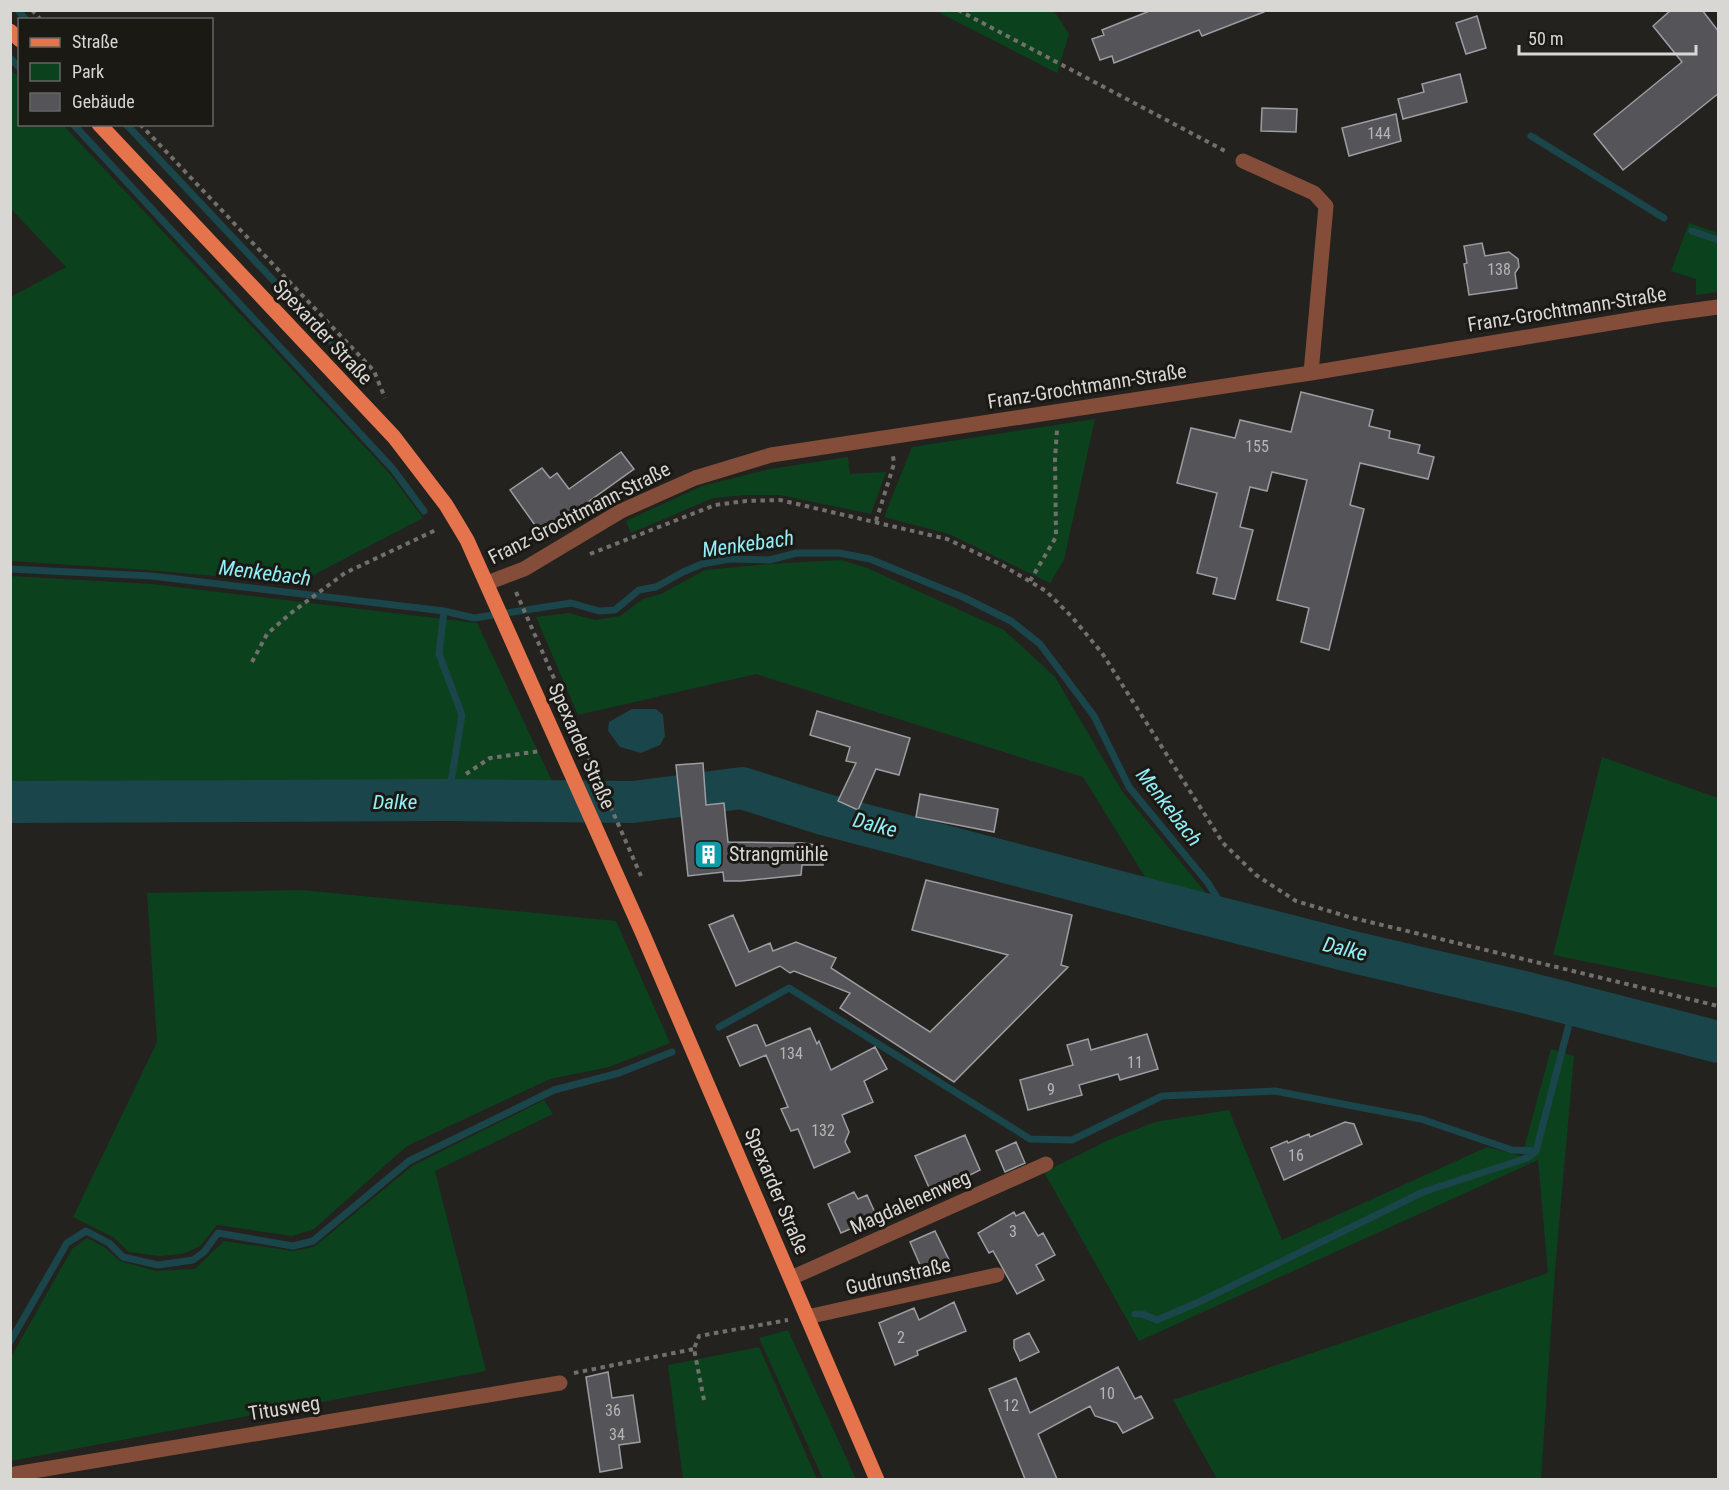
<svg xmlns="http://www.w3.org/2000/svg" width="1729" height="1490" font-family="'Roboto Condensed',sans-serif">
  <rect width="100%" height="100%" fill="#23221e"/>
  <path fill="#0c411e" d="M 936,11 L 1054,11 L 1069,34 L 1057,73 Z
    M 10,69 L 19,78 L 20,124 L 63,125 L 390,474 L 423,518 L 298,583 L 147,570 L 11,561 L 11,297 L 66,267 L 11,209 Z
    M 1689,223 L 1718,233 L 1718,292 L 1696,295 L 1696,279 L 1671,271 Z
    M 1095,419 L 1064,560 L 1050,583 L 949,534 L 884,517 L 912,447 Z
    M 848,457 L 850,474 L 886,472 L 871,514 L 780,495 L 746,495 L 713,498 L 631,533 L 626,521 L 702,486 L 770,469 Z
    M 841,560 L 867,568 L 1004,630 L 1055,677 L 1122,791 L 1215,904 L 1155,893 L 1083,777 L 756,674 L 578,715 L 536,617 L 568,613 L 595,620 L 620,616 L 643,599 L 661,594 L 705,570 L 769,564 Z
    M 11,576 L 151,584 L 477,623 L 553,783 L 11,789 Z
    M 1602,757 L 1718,798 L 1718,988 L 1553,955 Z
    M 301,890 L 616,921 L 670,1043 L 609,1067 L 550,1079 L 407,1146 L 314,1229 L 292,1236 L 217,1225 L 200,1246 L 183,1254 L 160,1256 L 129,1252 L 113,1237 L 73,1217 L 157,1042 L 147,893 Z
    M 1551,1049 L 1574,1056 L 1555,1270 L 1541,1479 L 1217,1479 L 1173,1400 L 1548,1273 L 1538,1160 L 1139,1341 L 1044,1172 L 1111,1139 L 1155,1122 L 1229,1110 L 1282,1240 L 1487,1147 L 1522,1156 Z
    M 544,1100 L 553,1114 L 435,1171 L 486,1371 L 11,1461 L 11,1357 L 72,1249 L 87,1238 L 104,1247 L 120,1261 L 156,1271 L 195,1269 L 224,1241 L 293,1251 L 314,1247 L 412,1166 Z
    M 788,1330 L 856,1479 L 823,1479 L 759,1338 Z
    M 759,1347 L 817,1479 L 683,1479 L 668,1365 Z"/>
  <path fill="#1a454a" d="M 632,709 L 656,709 L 663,715 L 665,736 L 660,745 L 641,753 L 620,747 L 608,731 L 609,722 Z"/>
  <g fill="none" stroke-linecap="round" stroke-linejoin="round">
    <path stroke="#1a454a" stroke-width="7" d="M 18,10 L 26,20
      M 10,58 L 20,68
      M 73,124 L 393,469 L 424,511
      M 126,124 L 367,380
      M 1531,136 L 1664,218
      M 1692,231 L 1718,240
      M 10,569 L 152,576 L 444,611 L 474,618 L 571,603 L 599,611 L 615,610 L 639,590 L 656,587 L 683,572 L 702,564 L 730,559 L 769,560 L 797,553 L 839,553 L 870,559 L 965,598 L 1011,621 L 1040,644 L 1094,716 L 1129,787 L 1208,883 L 1231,920
      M 444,611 L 439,654 L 462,715 L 448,800
      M 719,1027 L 789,988 L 1030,1139 L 1072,1140 L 1162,1096 L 1275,1091 L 1421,1119 L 1512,1150 L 1536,1151 L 1574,1005
      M 1135,1314 L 1142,1314 L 1157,1320 L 1199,1302 L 1423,1192 L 1527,1158 L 1535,1152
      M 10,1342 L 67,1243 L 86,1231 L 109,1243 L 123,1257 L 158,1265 L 193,1260 L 204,1252 L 218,1233 L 293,1246 L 313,1241 L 409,1161 L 554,1090 L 619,1073 L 672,1052"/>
    <path stroke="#1a454a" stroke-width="42" d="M 10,802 L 448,800 L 633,802 L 742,788 L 823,814 L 1177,907 L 1353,952 L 1528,993 L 1718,1042"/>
  </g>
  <path fill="#545459" stroke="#9c9da2" stroke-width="1.5" d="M 1152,10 L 1264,10 L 1264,12 L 1202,36 L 1199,30 L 1114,63 L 1112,56 L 1100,60 L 1092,39 L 1104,35 L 1102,30 Z
    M 1671,10 L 1702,10 L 1719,32 L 1719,93 L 1623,170 L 1594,134 L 1682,62 L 1653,26 Z
    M 1477,16 L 1486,48 L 1466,54 L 1456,23 Z
    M 1460,74 L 1467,102 L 1403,119 L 1398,99 L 1424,92 L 1422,84 Z
    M 1262,108 L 1297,109 L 1296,132 L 1261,131 Z
    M 1396,114 L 1401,141 L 1349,156 L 1342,128 Z
    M 1482,243 L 1485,256 L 1509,252 L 1518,259 L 1519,267 L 1515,273 L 1517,288 L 1469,295 L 1464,264 L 1467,263 L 1464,246 Z
    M 1301,392 L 1373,410 L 1369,426 L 1390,431 L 1389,438 L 1420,445 L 1418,453 L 1434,457 L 1428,479 L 1360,463 L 1350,505 L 1364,509 L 1329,650 L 1301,642 L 1309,608 L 1277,600 L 1307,480 L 1272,472 L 1267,491 L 1250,487 L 1240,527 L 1253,530 L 1235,599 L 1213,594 L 1217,578 L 1197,573 L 1217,493 L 1177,483 L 1191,428 L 1235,438 L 1240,420 L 1291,432 Z
    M 621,452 L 634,469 L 542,535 L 510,490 L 542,468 L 550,478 L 557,473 L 569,489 Z
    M 817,711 L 910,738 L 899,775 L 876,769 L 858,810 L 838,801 L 856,763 L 846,761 L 850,747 L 810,735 Z
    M 703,763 L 706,805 L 724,803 L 728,842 L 802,843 L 823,846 L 823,865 L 802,865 L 801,875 L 741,881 L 724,881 L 723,872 L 688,876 L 676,765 Z
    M 920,794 L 998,809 L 994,832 L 916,817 Z
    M 926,880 L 1072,915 L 1061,965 L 1068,967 L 954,1082 L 840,1008 L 850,993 L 794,971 L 790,973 L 780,966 L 736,986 L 709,925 L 733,915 L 749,952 L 770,943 L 773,951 L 796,942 L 836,958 L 831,968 L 930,1032 L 1008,955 L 912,930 Z
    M 754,1025 L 757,1025 L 766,1046 L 810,1028 L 817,1044 L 819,1041 L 831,1070 L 875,1047 L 887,1069 L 864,1081 L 873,1102 L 842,1115 L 849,1132 L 845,1142 L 850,1152 L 814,1168 L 798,1129 L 791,1131 L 781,1109 L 788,1107 L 766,1055 L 740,1066 L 727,1037 Z
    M 1147,1034 L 1158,1069 L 1120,1080 L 1118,1074 L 1079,1085 L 1082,1095 L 1028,1110 L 1020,1080 L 1073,1065 L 1067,1045 L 1088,1039 L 1091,1050 Z
    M 1345,1122 L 1354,1124 L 1362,1144 L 1284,1180 L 1271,1148 L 1287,1141 L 1288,1143 L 1309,1134 L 1310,1137 Z
    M 965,1135 L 980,1170 L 966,1177 L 967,1179 L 942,1191 L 941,1188 L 931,1192 L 915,1156 Z
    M 1016,1142 L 1025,1163 L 1005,1172 L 996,1151 Z
    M 854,1192 L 858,1199 L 867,1195 L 877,1217 L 841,1233 L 828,1204 Z
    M 1014,1212 L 1016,1216 L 1024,1212 L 1038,1236 L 1043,1233 L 1055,1255 L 1036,1265 L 1044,1280 L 1017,1294 L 993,1251 L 989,1253 L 978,1233 Z
    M 935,1231 L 950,1262 L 924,1274 L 910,1242 Z
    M 954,1302 L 966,1331 L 917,1351 L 918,1355 L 895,1365 L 879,1323 L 914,1308 L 919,1320 Z
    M 1029,1333 L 1039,1352 L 1020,1361 L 1014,1348 L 1014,1340 Z
    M 1118,1367 L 1135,1399 L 1141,1396 L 1153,1418 L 1123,1433 L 1117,1423 L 1095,1416 L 1090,1406 L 1038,1434 L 1057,1479 L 1025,1479 L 989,1389 L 1016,1378 L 1030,1413 Z
    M 608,1372 L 612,1398 L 633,1395 L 640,1442 L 619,1445 L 622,1468 L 600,1472 L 586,1377 Z"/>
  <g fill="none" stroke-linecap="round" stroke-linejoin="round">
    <path stroke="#71706c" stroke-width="4" stroke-dasharray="4.5 4.5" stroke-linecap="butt" d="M 32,10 L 41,20
      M 958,10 L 1227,152
      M 140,124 L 374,371 L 385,398
      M 876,521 L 894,464 L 893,456
      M 590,554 L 715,505 L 746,501 L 780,500 L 947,539 L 1002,565 L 1046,591 L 1072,617 L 1102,653 L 1223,843 L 1256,875 L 1296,901 L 1349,917 L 1718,1006
      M 1030,581 L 1056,537 L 1055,459 L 1057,430
      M 516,592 L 641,876
      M 252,662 L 267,634 L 291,613 L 345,573 L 438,529
      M 466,774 L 490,758 L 541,751
      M 574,1373 L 694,1349
      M 704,1400 L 694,1349 L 699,1336 L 788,1320"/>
    <path stroke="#844d3a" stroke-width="15" d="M 1243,161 L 1314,193 L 1326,206 L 1311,373
      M 487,583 L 524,569 L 621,511 L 695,478 L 771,455 L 1311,373 L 1659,315 L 1718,307
      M 791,1278 L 1046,1164
      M 807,1317 L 997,1275
      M 10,1478 L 15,1474 L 560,1383"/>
    <path stroke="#e5734c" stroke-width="15" d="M 10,31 L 20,40
      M 99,124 L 394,437 L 446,505 L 467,540 L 642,932 L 877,1480"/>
  </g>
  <defs>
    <symbol id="building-square" viewBox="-11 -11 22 22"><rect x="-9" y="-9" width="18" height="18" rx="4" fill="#0f9aa8" stroke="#1a1914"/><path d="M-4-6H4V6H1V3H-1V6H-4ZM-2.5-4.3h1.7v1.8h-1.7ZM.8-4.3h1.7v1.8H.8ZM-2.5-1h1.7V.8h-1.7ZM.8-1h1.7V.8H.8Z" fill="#fff"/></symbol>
  </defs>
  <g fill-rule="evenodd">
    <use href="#building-square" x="692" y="838" width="33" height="33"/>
  </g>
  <g text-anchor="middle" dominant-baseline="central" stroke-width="6" stroke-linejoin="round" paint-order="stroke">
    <g font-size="16" fill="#b7b6b5">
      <text x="1379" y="133">144</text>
      <text x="1499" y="269">138</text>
      <text x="1257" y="446">155</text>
      <text x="791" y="1053">134</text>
      <text x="1135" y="1062">11</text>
      <text x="1051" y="1089">9</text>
      <text x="823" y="1130">132</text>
      <text x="1296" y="1155">16</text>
      <text x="1013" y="1231">3</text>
      <text x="901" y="1337">2</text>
      <text x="1107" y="1393">10</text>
      <text x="1011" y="1405">12</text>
      <text x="613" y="1410">36</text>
      <text x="617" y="1434">34</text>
    </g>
    <g font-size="20" fill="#d8d7d4" stroke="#1a1914">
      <text transform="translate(1567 309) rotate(-9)">Franz-Grochtmann-Straße</text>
      <text transform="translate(323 332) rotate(47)">Spexarder Straße</text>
      <text transform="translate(1087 386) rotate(-9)">Franz-Grochtmann-Straße</text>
      <text transform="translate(579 513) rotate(-27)">Franz-Grochtmann-Straße</text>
      <text transform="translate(582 746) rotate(66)">Spexarder Straße</text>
      <text transform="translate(777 1191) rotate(67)">Spexarder Straße</text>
      <text transform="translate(910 1202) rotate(-24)">Magdalenenweg</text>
      <text transform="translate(898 1276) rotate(-13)">Gudrunstraße</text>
      <text transform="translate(284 1408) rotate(-9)">Titusweg</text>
    </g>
    <g font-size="20" fill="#d8d7d4" stroke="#1a1914" text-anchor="start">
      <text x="729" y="854">Strangmühle</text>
    </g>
    <g font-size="21" font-style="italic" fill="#91eef8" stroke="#1a1914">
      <text transform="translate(748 544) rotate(-8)">Menkebach</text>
      <text transform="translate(265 573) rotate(7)">Menkebach</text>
      <text x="395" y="802">Dalke</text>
      <text transform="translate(1169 807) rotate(52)">Menkebach</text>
      <text transform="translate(875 825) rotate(15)">Dalke</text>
      <text transform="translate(1345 949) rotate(14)">Dalke</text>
    </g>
  </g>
  <rect width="1729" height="1490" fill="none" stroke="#d8d7d4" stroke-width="24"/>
  <rect x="18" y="18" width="195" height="108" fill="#1a1914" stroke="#666561" stroke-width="1.5"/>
  <rect x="30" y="38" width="30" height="9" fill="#e5734c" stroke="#666561" stroke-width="1.5"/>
  <text x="72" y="48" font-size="18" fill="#d8d7d4">Straße</text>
  <rect x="30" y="63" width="30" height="18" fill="#0c411e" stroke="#666561" stroke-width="1.5"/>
  <text x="72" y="78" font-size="18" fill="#d8d7d4">Park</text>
  <rect x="30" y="93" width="30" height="18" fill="#545459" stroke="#666561" stroke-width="1.5"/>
  <text x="72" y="108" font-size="18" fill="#d8d7d4">Gebäude</text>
  <path d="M1519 45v9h177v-9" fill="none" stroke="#d8d7d4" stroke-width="3"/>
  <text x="1528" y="45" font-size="18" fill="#d8d7d4" stroke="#1a1914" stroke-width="4.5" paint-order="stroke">50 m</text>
</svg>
